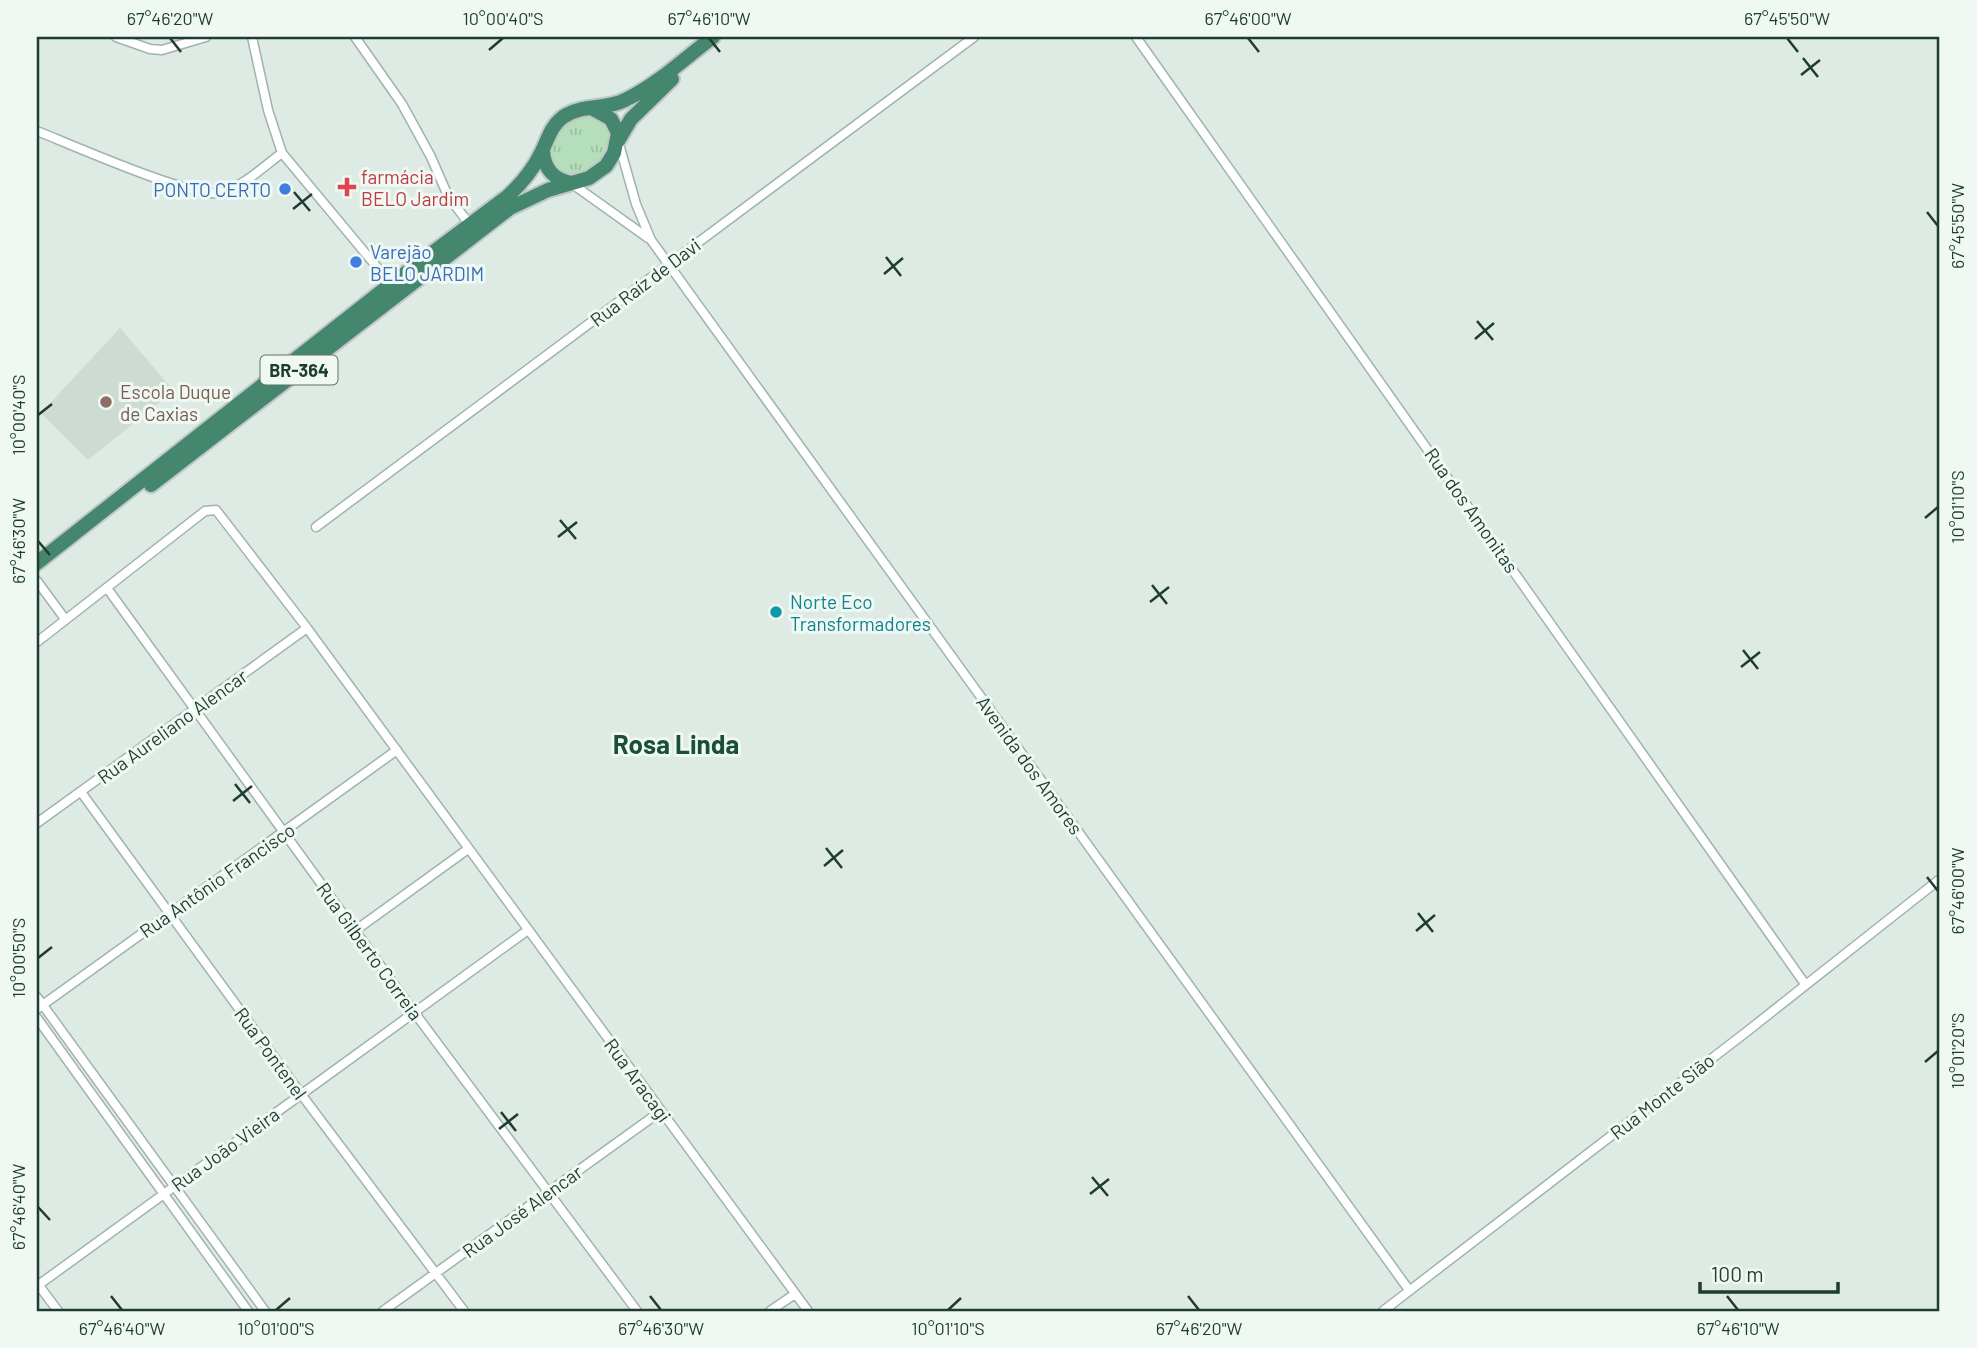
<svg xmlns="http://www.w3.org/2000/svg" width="1977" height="1348" font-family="Barlow,sans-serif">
  <defs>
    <pattern id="grass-tufts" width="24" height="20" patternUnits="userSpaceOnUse" patternTransform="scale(1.75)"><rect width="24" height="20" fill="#b5debb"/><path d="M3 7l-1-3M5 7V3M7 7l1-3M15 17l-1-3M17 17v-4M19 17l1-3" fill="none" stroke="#9bbfa1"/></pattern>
  </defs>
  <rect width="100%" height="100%" fill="#deebe4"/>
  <path fill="#cddbd2" d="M 120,328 L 174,391 L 88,460 L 41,413 Z"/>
  <path fill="url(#grass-tufts)" d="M 583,116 C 622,116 616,148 596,169 C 590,175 578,176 570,179 L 551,165 L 549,144 L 563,125 Z"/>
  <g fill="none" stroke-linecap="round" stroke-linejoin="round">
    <defs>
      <path id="minor" d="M 116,37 L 150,49 L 162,50 L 206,37
        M 252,37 L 268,110 L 282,153 L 391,284
        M 355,37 L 402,104 L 431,157 L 448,196 L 470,225
        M 1136,37 L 1805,984
        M 37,131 C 70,144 192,198 219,193 C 242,188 264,166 282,153
        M 619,144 L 636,204 L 651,240 L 1409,1290
        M 571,183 L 648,238
        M 316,527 L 974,37
        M 37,581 L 65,619
        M 107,588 L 414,1012 L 637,1311
        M 37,642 L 205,511 L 216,510 L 307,628 L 808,1311
        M 81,792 L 301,1094 L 464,1311
        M 37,823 L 307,628
        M 356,930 L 468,849
        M 37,997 L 265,1311
        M 37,1009 L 397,750
        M 37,1018 L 248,1311
        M 37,1283 L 58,1311
        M 37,1286 L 528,930
        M 383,1311 L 661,1111
        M 770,1311 L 795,1294
        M 1383,1311 L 1745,1033 L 1940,879"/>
      <path id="trunk" d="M 618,141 L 631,119 L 672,79
        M 543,151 C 544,168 554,180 571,183
        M 151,485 L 510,208 L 548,190 L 589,178 L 606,166 L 614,153 L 618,133 L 611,119 L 593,109
        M 37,563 L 391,284 L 508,196 C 522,183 533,170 541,153 C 548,140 550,127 563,117 C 581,104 606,110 625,100 C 657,85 685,58 713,37"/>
    </defs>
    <use href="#minor" stroke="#a1b3aa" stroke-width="11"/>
    <use href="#trunk" stroke="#c0c8c5" stroke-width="18"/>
    <use href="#minor" stroke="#fff" stroke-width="8"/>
    <use href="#trunk" stroke="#44876e" stroke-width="14"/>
  </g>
  <path fill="none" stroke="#1f3c30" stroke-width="2.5" d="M 170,38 L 181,52M 709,38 L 720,52M 1248,38 L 1259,52M 1787,38 L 1798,52M 489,50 L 503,38M 1803,58 L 1818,77M 1801,75 L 1820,60M 294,192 L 310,211M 293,209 L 312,194M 1927,212 L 1938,226M 886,257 L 901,276M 884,274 L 903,258M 1477,321 L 1493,340M 1475,339 L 1494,323M 38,415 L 52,404M 1925,518 L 1938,507M 560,520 L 576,539M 558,537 L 577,522M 38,541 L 50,555M 1152,585 L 1167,604M 1150,602 L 1169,587M 1743,650 L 1758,669M 1741,667 L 1760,652M 235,784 L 250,803M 233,801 L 252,786M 826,848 L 842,868M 824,866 L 843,850M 1927,877 L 1938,891M 1418,913 L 1433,932M 1416,931 L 1435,915M 38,958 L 52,947M 1925,1062 L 1938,1051M 501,1112 L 516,1131M 499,1129 L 518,1114M 1092,1177 L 1108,1196M 1090,1194 L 1109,1179M 38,1207 L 50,1220M 111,1296 L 122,1310M 650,1296 L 661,1310M 1188,1296 L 1199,1310M 1727,1296 L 1738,1310M 276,1310 L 290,1298M 948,1310 L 961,1298"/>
  <path fill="#e0444e" stroke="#eff8f2" stroke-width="2.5" d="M343.5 176.5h7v7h7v7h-7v7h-7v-7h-7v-7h7z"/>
  <g fill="#3f7fe0" stroke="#eff8f2" stroke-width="2.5">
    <circle cx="285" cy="189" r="7"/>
    <circle cx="356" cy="262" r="7"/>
  </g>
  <circle fill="#8d6e63" stroke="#eff8f2" stroke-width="2.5" cx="106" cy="402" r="7"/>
  <circle fill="#0f9aa8" stroke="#eff8f2" stroke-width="2.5" cx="776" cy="612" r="7"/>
  <g text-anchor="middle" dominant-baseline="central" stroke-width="6" stroke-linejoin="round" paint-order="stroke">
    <rect fill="#eff8f2" stroke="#5d746a" stroke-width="2" x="260.5" y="355.5" width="77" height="29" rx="5"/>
    <g font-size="18" font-weight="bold" fill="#1f3c30">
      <text x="299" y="370">BR-364</text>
    </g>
    <g font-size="19" fill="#be3a42" stroke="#eff8f2" text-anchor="start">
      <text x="361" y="176">farmácia<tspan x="361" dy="22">BELO Jardim</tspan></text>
    </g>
    <g font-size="19" fill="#366cbe" stroke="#eff8f2" text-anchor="end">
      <text x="271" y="189">PONTO CERTO</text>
      <text x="370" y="251" text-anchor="start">Varejão<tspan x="370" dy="22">BELO JARDIM</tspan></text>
    </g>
    <g font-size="19" fill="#1f3c30" stroke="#eff8f2">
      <text transform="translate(645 282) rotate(-37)">Rua Raíz de Davi</text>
      <text transform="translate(1472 510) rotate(55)">Rua dos Amonitas</text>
      <text transform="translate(172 726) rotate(-36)">Rua Aureliano Alencar</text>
      <text transform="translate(1030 765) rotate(54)">Avenida dos Amores</text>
      <text transform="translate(217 880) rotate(-35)">Rua Antônio Francisco</text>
      <text transform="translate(370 951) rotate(54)">Rua Gilberto Correia</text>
      <text transform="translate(271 1053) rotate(54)">Rua Pontenel</text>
      <text transform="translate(638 1080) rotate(54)">Rua Aracagi</text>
      <text transform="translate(1662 1096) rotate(-38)">Rua Monte Sião</text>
      <text transform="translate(225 1149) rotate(-36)">Rua João Vieira</text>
      <text transform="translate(522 1211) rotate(-36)">Rua José Alencar</text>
    </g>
    <g font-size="19" fill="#785e54" stroke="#eff8f2" text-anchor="start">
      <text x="120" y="391">Escola Duque<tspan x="120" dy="22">de Caxias</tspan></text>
    </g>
    <g font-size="19" fill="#0d838f" stroke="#eff8f2" text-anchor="start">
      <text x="790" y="601">Norte Eco<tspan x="790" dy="22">Transformadores</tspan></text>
    </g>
    <g font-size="26" font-weight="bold" fill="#1a4f3b" stroke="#eff8f2">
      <text x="676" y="743">Rosa Linda</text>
    </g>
  </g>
  <rect width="1977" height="1348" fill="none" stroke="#eff8f2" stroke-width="77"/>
  <path d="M1700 1282v10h138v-10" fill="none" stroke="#1f3c30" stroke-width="3.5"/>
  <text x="1711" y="1282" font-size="21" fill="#1f3c30" stroke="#eff8f2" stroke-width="5" paint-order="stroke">100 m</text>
  <rect x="38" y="38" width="1900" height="1272" fill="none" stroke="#1f3c30" stroke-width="2.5"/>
  <g font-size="18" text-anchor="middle" fill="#1f3c30">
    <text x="170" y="25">67°46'20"W</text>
    <text x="503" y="25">10°00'40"S</text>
    <text x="709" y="25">67°46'10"W</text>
    <text x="1248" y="25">67°46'00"W</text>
    <text x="1787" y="25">67°45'50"W</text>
    <text transform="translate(1958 226) rotate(-90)" y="6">67°45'50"W</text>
    <text transform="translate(19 415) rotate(-90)" y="6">10°00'40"S</text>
    <text transform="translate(1958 507) rotate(-90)" y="6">10°01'10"S</text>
    <text transform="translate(19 541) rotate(-90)" y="6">67°46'30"W</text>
    <text transform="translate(1958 891) rotate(-90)" y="6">67°46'00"W</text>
    <text transform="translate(19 958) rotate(-90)" y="6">10°00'50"S</text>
    <text transform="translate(1958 1051) rotate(-90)" y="6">10°01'20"S</text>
    <text transform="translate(19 1207) rotate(-90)" y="6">67°46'40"W</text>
    <text x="122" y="1335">67°46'40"W</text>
    <text x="276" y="1335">10°01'00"S</text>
    <text x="661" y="1335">67°46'30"W</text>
    <text x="948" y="1335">10°01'10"S</text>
    <text x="1199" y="1335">67°46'20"W</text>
    <text x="1738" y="1335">67°46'10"W</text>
  </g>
</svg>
